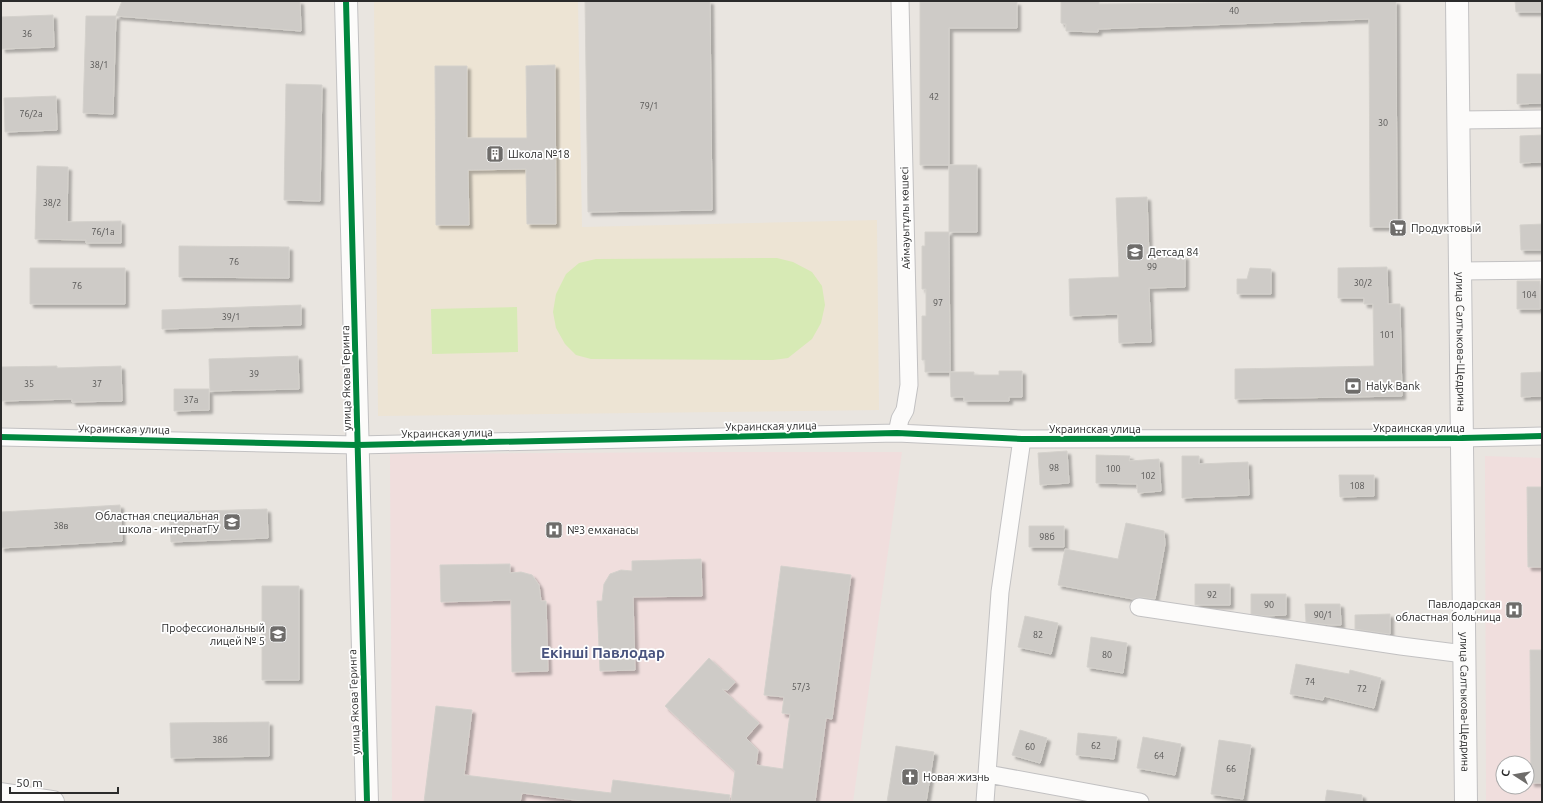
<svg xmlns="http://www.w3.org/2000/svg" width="1543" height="803" font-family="Ubuntu,sans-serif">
  <defs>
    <filter id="shadow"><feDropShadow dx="3.5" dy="3.5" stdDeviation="1" flood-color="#0004"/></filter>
  </defs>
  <rect width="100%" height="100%" fill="#e9e5e0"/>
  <path fill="#ede4d4" d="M 374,1 L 578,1 L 582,227 L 877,220 L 879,410 L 378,416 Z"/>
  <path fill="#f0dedd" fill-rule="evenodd" d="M 719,452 L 902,452 L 853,802 L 392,802 L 390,454 Z
    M 1485,456 L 1542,458 L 1542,802 L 1486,802 ZM 1503,763 L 1527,763 L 1527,787 L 1503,787 Z"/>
  <path fill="#d7eab5" d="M 777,258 L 793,262 L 812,272 L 822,286 L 825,305 L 821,323 L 812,339 L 788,358 L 773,360 L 591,359 L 576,355 L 565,344 L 556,328 L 553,312 L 556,294 L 566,274 L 579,263 L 596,259 Z
    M 517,307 L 518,352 L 432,354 L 431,309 Z"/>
  <path fill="#cecbc7" stroke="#d4d1cc" filter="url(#shadow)" d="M 122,1 L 300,1 L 301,31 L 116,16 Z
    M 585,1 L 710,1 L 712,210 L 588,212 Z
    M 1061,1 L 1099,2 L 1099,4 L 1396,1 L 1397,227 L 1370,227 L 1369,19 L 1098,29 L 1098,32 L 1066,31 L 1066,24 L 1061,23 Z
    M 1515,1 L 1542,1 L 1542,12 L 1516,12 Z
    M 920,2 L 1017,2 L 1017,28 L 949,28 L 949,165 L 977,165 L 977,232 L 949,232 L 949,165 L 920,165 Z
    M 53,15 L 54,47 L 2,49 L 1,17 Z
    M 86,16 L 116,16 L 113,114 L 83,113 Z
    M 555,65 L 556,224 L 527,224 L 526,169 L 468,170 L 469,225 L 436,225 L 435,66 L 467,66 L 467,138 L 527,138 L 526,66 Z
    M 1517,74 L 1542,74 L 1542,103 L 1517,104 Z
    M 286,84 L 322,85 L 320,201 L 284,200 Z
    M 56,96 L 57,130 L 5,132 L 4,98 Z
    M 1542,135 L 1542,162 L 1520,163 L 1520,136 Z
    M 37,166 L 68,167 L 67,222 L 121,221 L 121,243 L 86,243 L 86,240 L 35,239 Z
    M 1147,197 L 1149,257 L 1185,256 L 1185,287 L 1149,288 L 1151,342 L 1119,343 L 1118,314 L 1070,316 L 1069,279 L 1119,277 L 1116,198 Z
    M 1542,224 L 1542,250 L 1521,250 L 1520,225 Z
    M 925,232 L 949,232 L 950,372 L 925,372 L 925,360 L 922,360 L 922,316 L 926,316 L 926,289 L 922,289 L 922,246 L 925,246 Z
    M 179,246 L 289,247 L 289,278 L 179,277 Z
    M 1387,267 L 1388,304 L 1400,304 L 1402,396 L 1235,399 L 1235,369 L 1374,366 L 1373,304 L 1364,304 L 1364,298 L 1338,298 L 1338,268 Z
    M 30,268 L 125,268 L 125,304 L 30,304 Z
    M 1250,268 L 1271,269 L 1271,294 L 1237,294 L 1237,279 L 1247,279 Z
    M 1517,281 L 1540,281 L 1540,309 L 1517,309 Z
    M 301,305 L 301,325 L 162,329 L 162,310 Z
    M 298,356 L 299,389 L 210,391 L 209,359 Z
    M 57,366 L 57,368 L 121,366 L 122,401 L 72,402 L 72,399 L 2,401 L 1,367 Z
    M 999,371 L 1022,371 L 1022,397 L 1009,397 L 1009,401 L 964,401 L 964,397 L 951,397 L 950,372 L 974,372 L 974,375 L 999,375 Z
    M 1542,372 L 1542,396 L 1521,397 L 1521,373 Z
    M 174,389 L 209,389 L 209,410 L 174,411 Z
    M 1067,451 L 1069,483 L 1040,485 L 1038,453 Z
    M 1096,455 L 1130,456 L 1129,461 L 1159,459 L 1161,491 L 1138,493 L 1137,484 L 1096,483 Z
    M 1182,456 L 1199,456 L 1199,464 L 1248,462 L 1249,495 L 1182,498 Z
    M 1339,475 L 1374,475 L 1374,496 L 1340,497 Z
    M 1527,487 L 1542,487 L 1542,567 L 1528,567 Z
    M 120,505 L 122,541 L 1,548 L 1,512 Z
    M 267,509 L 268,538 L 171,542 L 169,512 Z
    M 1126,523 L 1164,531 L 1165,544 L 1155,599 L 1140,597 L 1133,599 L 1058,585 L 1065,549 L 1118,559 Z
    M 1029,526 L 1064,526 L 1064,547 L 1029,547 Z
    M 701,559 L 702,596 L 633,597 L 635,670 L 600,671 L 597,601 L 602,601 L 604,584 L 610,574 L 621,570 L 632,571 L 632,561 Z
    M 510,564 L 510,573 L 521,572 L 532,575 L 539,585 L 541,601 L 546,601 L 548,671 L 512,672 L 511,600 L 441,602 L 440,565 Z
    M 781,566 L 851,575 L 832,719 L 826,718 L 815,802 L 731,802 L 735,771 L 665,706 L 709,658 L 735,682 L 728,690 L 722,689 L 759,723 L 746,738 L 758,750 L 756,765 L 783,769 L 790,714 L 782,713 L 784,697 L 764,695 Z
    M 1195,584 L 1230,584 L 1230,605 L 1195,605 Z
    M 262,586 L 299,586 L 299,680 L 262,680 Z
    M 1251,594 L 1286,594 L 1286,615 L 1265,616 L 1251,614 Z
    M 1305,604 L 1340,604 L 1341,625 L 1331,625 L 1306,622 Z
    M 1390,614 L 1390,634 L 1355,629 L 1355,615 Z
    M 1025,616 L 1058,623 L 1051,654 L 1018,647 Z
    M 1091,637 L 1127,643 L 1123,673 L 1087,667 Z
    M 1530,650 L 1542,650 L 1542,783 L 1531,783 Z
    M 1296,664 L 1349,674 L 1350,670 L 1381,678 L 1374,708 L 1324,696 L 1323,700 L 1290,694 Z
    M 436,706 L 472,710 L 464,775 L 611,793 L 613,780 L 730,795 L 729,802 L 590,802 L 522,793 L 520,802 L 424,802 Z
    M 269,722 L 269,756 L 171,758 L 170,723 Z
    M 1020,730 L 1047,738 L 1040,763 L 1012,755 Z
    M 1078,733 L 1117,737 L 1114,759 L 1076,755 Z
    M 1143,737 L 1181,744 L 1175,775 L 1137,768 Z
    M 1219,740 L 1251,745 L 1243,799 L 1211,794 Z
    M 896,746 L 934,752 L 926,802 L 887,802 Z
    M 1327,790 L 1362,795 L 1362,802 L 1325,802 Z"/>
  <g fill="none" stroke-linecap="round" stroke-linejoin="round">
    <defs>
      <path id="minor" d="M 1459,120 L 1542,119
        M 1460,271 L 1542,270
        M 897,433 L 900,419 L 905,410 L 909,385 L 900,1
        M 1,437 L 357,445 L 897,433 L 1022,439 L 1462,438 L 1542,436
        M 1139,607 L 1401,646 L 1464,654
        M 988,774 L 1140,802
        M 985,802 L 1000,592 L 1022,439"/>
      <g id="tertiary">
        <path d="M 346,1 L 367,802"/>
        <path id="s1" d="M 1457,1 L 1466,802"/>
        <path d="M 1,794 L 53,802"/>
      </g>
    </defs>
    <use href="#minor" stroke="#c2c1c2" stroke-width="19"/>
    <use href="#tertiary" stroke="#c2c1c2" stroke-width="24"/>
    <use href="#minor" stroke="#fcfbfa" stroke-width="17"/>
    <use href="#tertiary" stroke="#fcfbfa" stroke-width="22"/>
    <defs>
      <path id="cycleway" d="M 346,1 L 367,802
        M 1,437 L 357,445 L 897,433 L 1022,439 L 1462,438 L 1542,436"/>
    </defs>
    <use href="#cycleway" stroke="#fff" stroke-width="8"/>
    <use href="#cycleway" stroke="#00873e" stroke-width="6"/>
  </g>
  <defs>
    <symbol id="building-square" viewBox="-11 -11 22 22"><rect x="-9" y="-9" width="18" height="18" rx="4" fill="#6e6c6a" stroke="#fff"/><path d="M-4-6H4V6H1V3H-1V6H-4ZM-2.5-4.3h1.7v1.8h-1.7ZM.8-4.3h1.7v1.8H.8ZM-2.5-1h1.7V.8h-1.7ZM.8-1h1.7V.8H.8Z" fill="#fff"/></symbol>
    <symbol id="supermarket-square" viewBox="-11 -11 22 22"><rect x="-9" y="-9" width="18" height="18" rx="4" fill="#6e6c6a" stroke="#fff"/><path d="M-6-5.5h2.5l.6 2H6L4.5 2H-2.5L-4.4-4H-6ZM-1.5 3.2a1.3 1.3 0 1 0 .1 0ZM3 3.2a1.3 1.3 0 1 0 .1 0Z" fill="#fff"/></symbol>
    <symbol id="school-square" viewBox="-11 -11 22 22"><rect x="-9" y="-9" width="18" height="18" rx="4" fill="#6e6c6a" stroke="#fff"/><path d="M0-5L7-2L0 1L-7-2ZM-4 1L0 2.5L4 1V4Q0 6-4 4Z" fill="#fff"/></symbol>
    <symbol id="bank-square" viewBox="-11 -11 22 22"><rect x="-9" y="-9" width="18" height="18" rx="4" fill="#6e6c6a" stroke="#fff"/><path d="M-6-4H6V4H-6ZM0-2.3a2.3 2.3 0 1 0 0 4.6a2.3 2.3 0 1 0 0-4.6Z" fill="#fff"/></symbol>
    <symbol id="hospital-square" viewBox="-11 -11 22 22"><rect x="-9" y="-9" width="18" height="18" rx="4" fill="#6e6c6a" stroke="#fff"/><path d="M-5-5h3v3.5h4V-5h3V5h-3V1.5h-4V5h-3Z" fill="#fff"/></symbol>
    <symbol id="church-square" viewBox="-11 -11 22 22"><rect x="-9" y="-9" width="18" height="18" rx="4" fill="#6e6c6a" stroke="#fff"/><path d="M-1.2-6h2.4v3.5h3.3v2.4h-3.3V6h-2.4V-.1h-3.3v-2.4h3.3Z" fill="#fff"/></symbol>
  </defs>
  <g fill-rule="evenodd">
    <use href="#building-square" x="485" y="144" width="20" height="20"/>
    <use href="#supermarket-square" x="1388" y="218" width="20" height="20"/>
    <use href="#school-square" x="1125" y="242" width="20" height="20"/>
    <use href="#bank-square" x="1343" y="376" width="20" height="20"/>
    <use href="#school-square" x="222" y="512" width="20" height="20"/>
    <use href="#hospital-square" x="544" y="520" width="20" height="20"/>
    <use href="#hospital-square" x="1504" y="600" width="20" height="20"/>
    <use href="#school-square" x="268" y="624" width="20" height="20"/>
    <use href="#church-square" x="900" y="767" width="20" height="20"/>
  </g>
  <g text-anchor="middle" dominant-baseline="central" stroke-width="3.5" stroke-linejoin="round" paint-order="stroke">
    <g font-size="9" fill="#565554">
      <text x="1234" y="11">40</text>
      <text x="27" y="34">36</text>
      <text x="99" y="65">38/1</text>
      <text x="934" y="97">42</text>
      <text x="649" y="106">79/1</text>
      <text x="31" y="114">76/2а</text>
      <text x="1383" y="123">30</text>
      <text x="52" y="203">38/2</text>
      <text x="103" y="232">76/1а</text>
      <text x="234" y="262">76</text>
      <text x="1152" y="267">99</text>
      <text x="1363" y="283">30/2</text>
      <text x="77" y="286">76</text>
      <text x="1529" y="295">104</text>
      <text x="938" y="303">97</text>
      <text x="231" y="317">39/1</text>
      <text x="1387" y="335">101</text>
      <text x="254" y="374">39</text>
      <text x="29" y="384">35</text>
      <text x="97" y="384">37</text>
      <text x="191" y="400">37а</text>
      <text x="1054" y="468">98</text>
      <text x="1113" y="469">100</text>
      <text x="1148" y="476">102</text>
      <text x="1357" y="486">108</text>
      <text x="61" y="526">38в</text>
      <text x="1047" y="537">98б</text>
      <text x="1212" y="595">92</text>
      <text x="1269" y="605">90</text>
      <text x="1323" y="615">90/1</text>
      <text x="1038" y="635">82</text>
      <text x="1107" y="655">80</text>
      <text x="1310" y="682">74</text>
      <text x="801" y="687">57/3</text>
      <text x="1362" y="689">72</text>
      <text x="220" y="740">38б</text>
      <text x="1096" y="746">62</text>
      <text x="1030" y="747">60</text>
      <text x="1159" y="756">64</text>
      <text x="1231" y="769">66</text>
    </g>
    <g font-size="11" fill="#2b2b2b" stroke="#fff" text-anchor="start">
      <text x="508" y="154">Школа №18</text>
      <text x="1411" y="228">Продуктовый</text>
      <text x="1148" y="252">Детсад 84</text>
      <text x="1366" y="386">Halyk Bank</text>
      <text x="219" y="516" text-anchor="end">Областная специальная<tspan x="219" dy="13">школа - интернатГУ</tspan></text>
      <text x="567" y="530">№3 емханасы</text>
      <text x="1501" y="604" text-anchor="end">Павлодарская<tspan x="1501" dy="13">областная больница</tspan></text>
      <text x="265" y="628" text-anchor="end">Профессиональный<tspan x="265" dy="13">лицей № 5</tspan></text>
      <text x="923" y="777">Новая жизнь</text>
    </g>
    <g font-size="11" fill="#2b2b2b" stroke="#fff">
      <text transform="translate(905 218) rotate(-91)">Аймауытұлы көшесі</text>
      <text stroke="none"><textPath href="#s1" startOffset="341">улица Салтыкова-Щедрина</textPath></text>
      <text transform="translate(346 378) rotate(-91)">улица Якова Геринга</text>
      <text transform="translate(771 426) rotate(-1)">Украинская улица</text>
      <text x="1419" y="428">Украинская улица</text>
      <text transform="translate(124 429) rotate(1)">Украинская улица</text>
      <text x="1095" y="429">Украинская улица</text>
      <text transform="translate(447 433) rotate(-1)">Украинская улица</text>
      <text stroke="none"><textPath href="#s1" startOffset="701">улица Салтыкова-Щедрина</textPath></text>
      <text transform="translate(354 702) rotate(-92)">улица Якова Геринга</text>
    </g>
    <g font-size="15" font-weight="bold" fill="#48537e" stroke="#fff">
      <text x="603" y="652">Екінші Павлодар</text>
    </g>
  </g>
  <rect width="1543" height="803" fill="none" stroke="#2b2b2b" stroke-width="4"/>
  <g transform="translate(1515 775) rotate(282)"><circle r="19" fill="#ffffff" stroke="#aaaaaa"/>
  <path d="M0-3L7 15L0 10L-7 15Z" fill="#6e6c6a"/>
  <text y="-6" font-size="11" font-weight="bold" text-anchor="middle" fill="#2b2b2b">С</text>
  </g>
  <path d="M10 787v6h108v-6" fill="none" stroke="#2b2b2b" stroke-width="2"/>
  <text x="16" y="787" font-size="12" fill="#2b2b2b" stroke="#ffffff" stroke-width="3" paint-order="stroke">50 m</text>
</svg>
